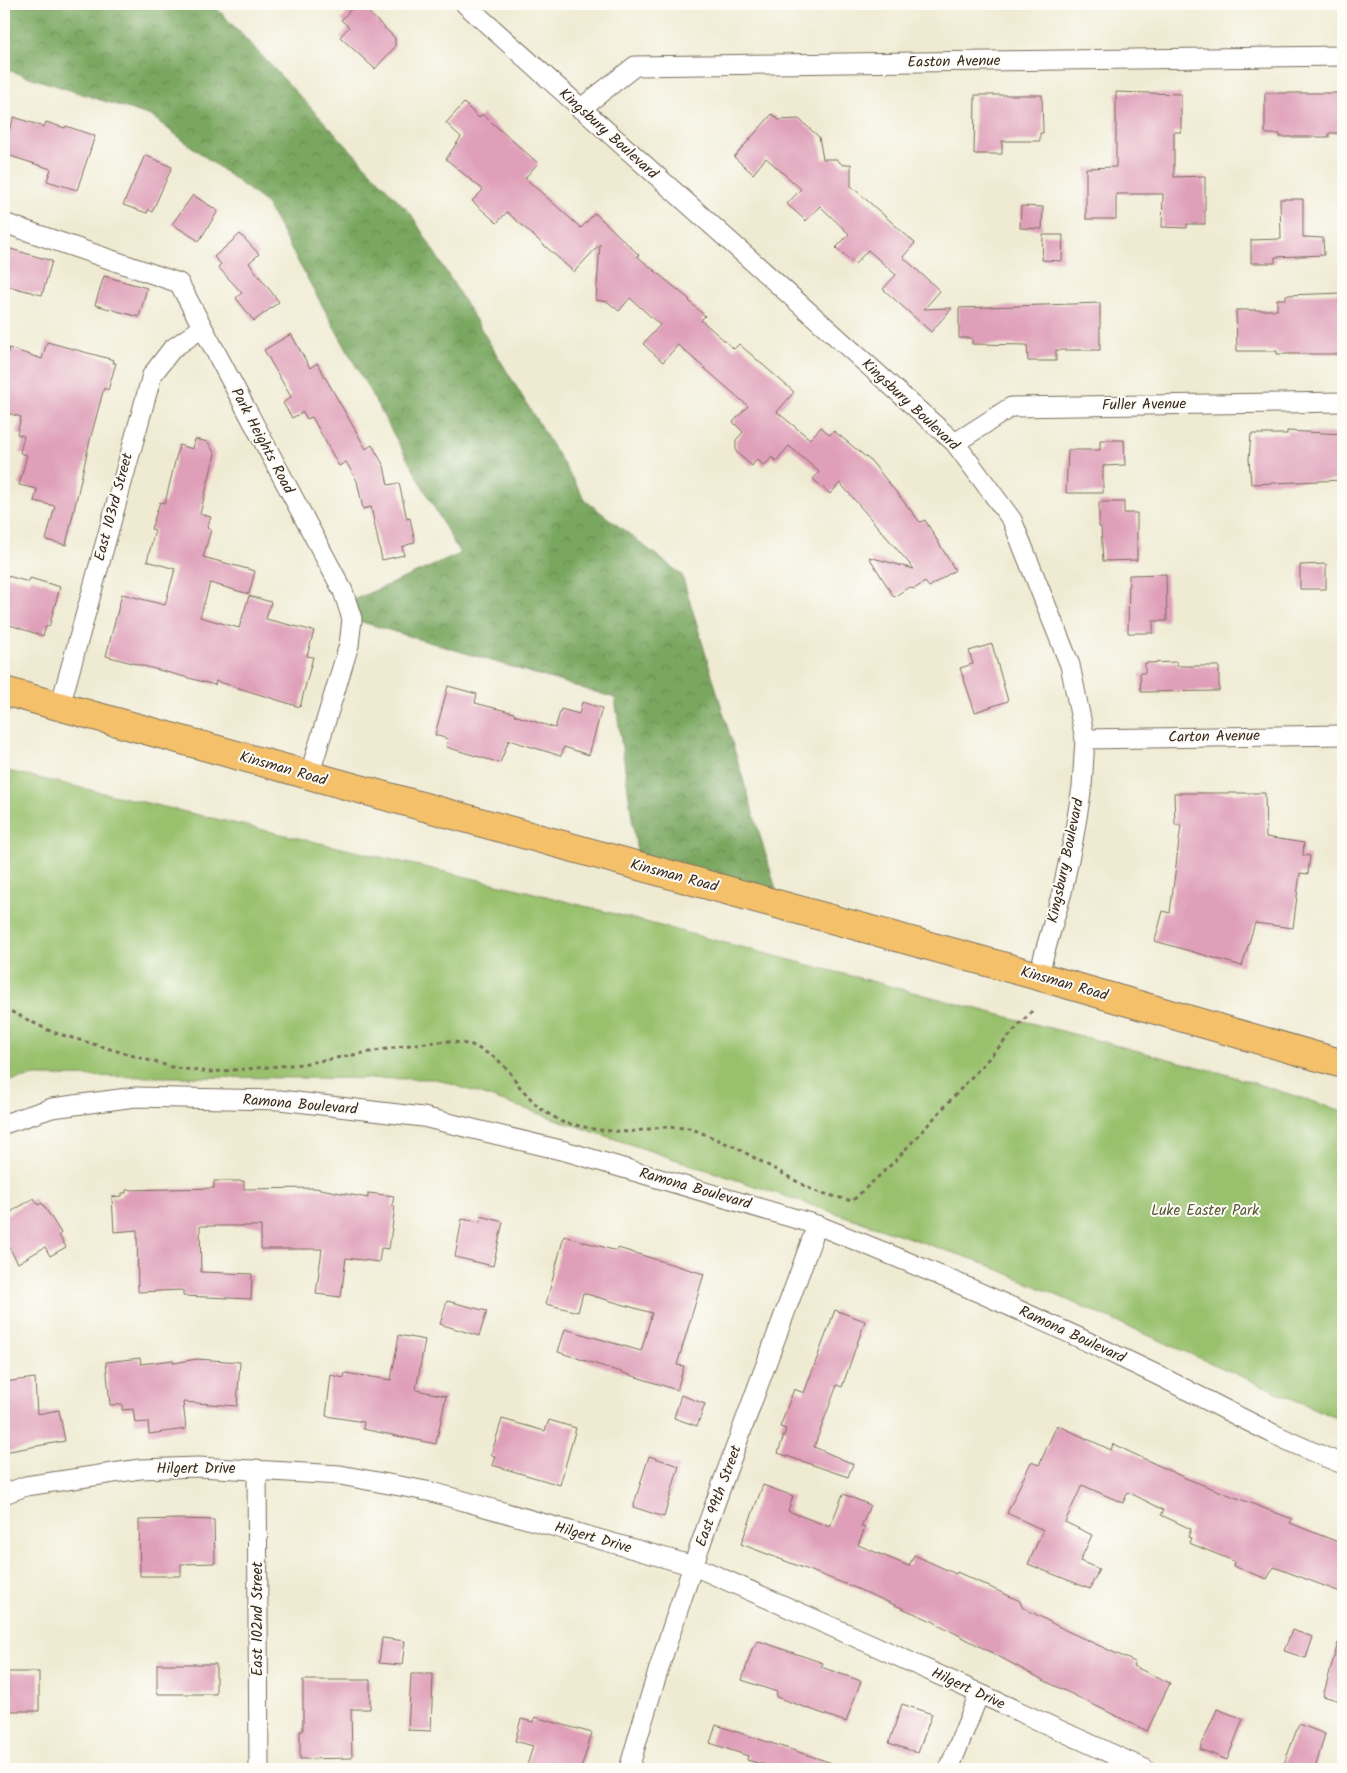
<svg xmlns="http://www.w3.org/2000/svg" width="1347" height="1773" font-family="Kalam,sans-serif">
  <defs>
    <pattern id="forest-crowns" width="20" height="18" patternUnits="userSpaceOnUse" patternTransform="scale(1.25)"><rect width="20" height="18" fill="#7aa760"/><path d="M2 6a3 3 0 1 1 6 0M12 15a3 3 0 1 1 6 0" fill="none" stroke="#65884f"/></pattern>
  </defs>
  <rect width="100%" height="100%" fill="#fdfcf7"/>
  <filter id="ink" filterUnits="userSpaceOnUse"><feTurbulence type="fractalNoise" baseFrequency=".02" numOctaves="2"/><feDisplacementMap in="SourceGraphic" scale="10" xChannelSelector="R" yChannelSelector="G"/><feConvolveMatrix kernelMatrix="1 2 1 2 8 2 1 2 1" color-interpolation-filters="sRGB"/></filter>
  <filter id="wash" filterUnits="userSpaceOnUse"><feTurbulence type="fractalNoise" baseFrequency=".0096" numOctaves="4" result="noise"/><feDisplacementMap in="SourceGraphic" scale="20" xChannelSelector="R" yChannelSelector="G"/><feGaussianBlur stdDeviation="1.12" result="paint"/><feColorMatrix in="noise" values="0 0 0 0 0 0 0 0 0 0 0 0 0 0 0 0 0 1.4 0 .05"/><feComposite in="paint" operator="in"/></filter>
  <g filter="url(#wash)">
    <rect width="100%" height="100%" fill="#efebd3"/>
    <path fill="url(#forest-crowns)" stroke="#5a683f" d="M 4,4 L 213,4 L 411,214 L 586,501 L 682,575 L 781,906 L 639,867 L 615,698 L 352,619 L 346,603 L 460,554 L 265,202 L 151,116 L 4,69 Z"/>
    <path fill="#99c16d" stroke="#6a7646" d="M 4,770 L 523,890 L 1222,1073 L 1343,1111 L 1343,1421 L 981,1262 L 436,1079 L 35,1076 L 4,1082 Z"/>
    <g id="blocks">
      <path fill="#df9fb8" d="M 356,4 L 360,4 L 395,38 L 395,47 L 375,69 L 340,37 L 349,27 L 341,20 Z
        M 1116,92 L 1181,94 L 1181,132 L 1174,132 L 1174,177 L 1205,176 L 1205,224 L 1187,224 L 1187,228 L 1162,227 L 1163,194 L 1116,194 L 1116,219 L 1086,219 L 1086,168 L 1116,167 Z
        M 1265,93 L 1343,93 L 1343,133 L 1329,133 L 1329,137 L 1280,137 L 1280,134 L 1267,134 L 1265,132 Z
        M 975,95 L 1042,95 L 1043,133 L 1040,133 L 1040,141 L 1002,141 L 1002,154 L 974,154 Z
        M 464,103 L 479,118 L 482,114 L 538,163 L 525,178 L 581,228 L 595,213 L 639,255 L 637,256 L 690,300 L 689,301 L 705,316 L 701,320 L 734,349 L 739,344 L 794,392 L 777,412 L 810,439 L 821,427 L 830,435 L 834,431 L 872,462 L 920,522 L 925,520 L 955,570 L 929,587 L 925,582 L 914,589 L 909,587 L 894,597 L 869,557 L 914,569 L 840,483 L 830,494 L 813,479 L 819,472 L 789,446 L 776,461 L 772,457 L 764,466 L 757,459 L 752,466 L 736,452 L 736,440 L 743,432 L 733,422 L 748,406 L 678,345 L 663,362 L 643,344 L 660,325 L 630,298 L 619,311 L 608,302 L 596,300 L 600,244 L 574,272 L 507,212 L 497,223 L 472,201 L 483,190 L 446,159 L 461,137 L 446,123 Z
        M 772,114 L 779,120 L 799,119 L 819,137 L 823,159 L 836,159 L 843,165 L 851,164 L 851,186 L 915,243 L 903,257 L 940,291 L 924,309 L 952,308 L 931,332 L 883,289 L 896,275 L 868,250 L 855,264 L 836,248 L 849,234 L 820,206 L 806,221 L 787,204 L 801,189 L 766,158 L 753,174 L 734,157 Z
        M 14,117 L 44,127 L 46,122 L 65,128 L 66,126 L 95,136 L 77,190 L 47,181 L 51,169 L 4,154 L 4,129 L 9,131 Z
        M 145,155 L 172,167 L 152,212 L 149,209 L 147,213 L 123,205 Z
        M 193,195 L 218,211 L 199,241 L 172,224 Z
        M 1280,199 L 1303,199 L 1303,237 L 1323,238 L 1324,255 L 1275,257 L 1275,263 L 1251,263 L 1251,240 L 1281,239 Z
        M 1021,206 L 1043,207 L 1042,229 L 1020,228 Z
        M 240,234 L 259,254 L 249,263 L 279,302 L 254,321 L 236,298 L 242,293 L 218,267 L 221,264 L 214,257 Z
        M 1043,235 L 1063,235 L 1062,261 L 1042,260 Z
        M 4,247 L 52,261 L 42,295 L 4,285 Z
        M 104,276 L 147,288 L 139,317 L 95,305 Z
        M 1343,293 L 1343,354 L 1277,354 L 1277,351 L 1237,351 L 1236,310 L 1277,310 L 1277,299 L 1286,299 L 1286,295 Z
        M 1100,303 L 1100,350 L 1056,350 L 1056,361 L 1028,361 L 1027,345 L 972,344 L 972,338 L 959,338 L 959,308 Z
        M 291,334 L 310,368 L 317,363 L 366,449 L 372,445 L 384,466 L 388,485 L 399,483 L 407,519 L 410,518 L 415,542 L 402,547 L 404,555 L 382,560 L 371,507 L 363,509 L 357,481 L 346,462 L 339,466 L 312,417 L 307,419 L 303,412 L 292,418 L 283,403 L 291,397 L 264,350 Z
        M 47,342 L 114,360 L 113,363 L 116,363 L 108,390 L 104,388 L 90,440 L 66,545 L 46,540 L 55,506 L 34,501 L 37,489 L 19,485 L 27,455 L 20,453 L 24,436 L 17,434 L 21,417 L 4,412 L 4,363 L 9,348 L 42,359 Z
        M 1287,431 L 1343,434 L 1343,480 L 1251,484 L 1249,459 L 1251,434 L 1287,434 Z
        M 195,439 L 208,442 L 215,454 L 200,514 L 211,517 L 207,528 L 211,530 L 203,557 L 255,571 L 249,594 L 210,583 L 200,617 L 239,628 L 249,596 L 271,602 L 266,619 L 314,631 L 307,656 L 313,657 L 300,707 L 216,681 L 215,685 L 106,656 L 122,594 L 165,605 L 175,569 L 147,561 L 155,530 L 151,529 L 160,502 L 165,503 L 179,445 L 193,449 Z
        M 1100,440 L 1124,440 L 1125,465 L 1103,466 L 1103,493 L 1066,493 L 1068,450 L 1100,450 Z
        M 1099,502 L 1124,502 L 1124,513 L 1137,513 L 1137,560 L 1103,561 L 1101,527 L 1099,527 Z
        M 1326,564 L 1326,589 L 1300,589 L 1300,565 Z
        M 1166,574 L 1167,621 L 1153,621 L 1153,633 L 1128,633 L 1129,575 Z
        M 4,575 L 29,582 L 30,578 L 60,587 L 49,627 L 46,626 L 43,636 L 4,623 Z
        M 992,644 L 1008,701 L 975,712 L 960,668 L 973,664 L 969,651 Z
        M 1177,662 L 1177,666 L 1219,666 L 1219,691 L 1141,692 L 1140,673 L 1145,673 L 1145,663 Z
        M 448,686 L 477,694 L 475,703 L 514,713 L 514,715 L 555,728 L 561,709 L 579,714 L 582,702 L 602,708 L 589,755 L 564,747 L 561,756 L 509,740 L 500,763 L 446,747 L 448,739 L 435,735 Z
        M 1174,793 L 1265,793 L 1266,837 L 1304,843 L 1303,855 L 1310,856 L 1308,874 L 1300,873 L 1293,928 L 1255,923 L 1242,966 L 1155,941 L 1163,911 L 1170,913 L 1181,825 L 1175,825 Z
        M 214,1181 L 244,1181 L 244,1189 L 315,1188 L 368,1198 L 368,1193 L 394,1196 L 392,1206 L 395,1206 L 389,1249 L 381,1248 L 379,1262 L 346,1258 L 341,1297 L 316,1294 L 322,1249 L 261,1249 L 261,1226 L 200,1226 L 201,1272 L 252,1274 L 251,1299 L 183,1296 L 183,1290 L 138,1292 L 137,1230 L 114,1232 L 112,1197 L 122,1196 L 122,1193 L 126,1193 L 126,1190 L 214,1188 Z
        M 34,1198 L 38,1205 L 42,1203 L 61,1233 L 59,1235 L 66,1247 L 50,1256 L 45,1247 L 18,1263 L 4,1239 L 4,1216 Z
        M 481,1216 L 503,1222 L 493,1266 L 455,1257 L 462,1219 L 480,1222 Z
        M 564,1236 L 617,1251 L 618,1248 L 704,1274 L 677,1365 L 684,1366 L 677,1390 L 558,1352 L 565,1329 L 641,1351 L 652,1313 L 583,1293 L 578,1312 L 546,1304 Z
        M 447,1301 L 487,1311 L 479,1336 L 440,1324 Z
        M 835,1310 L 865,1321 L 842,1387 L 837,1385 L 814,1447 L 853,1464 L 848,1477 L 778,1453 L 786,1429 L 780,1427 L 794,1389 L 804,1393 Z
        M 399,1335 L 425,1340 L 416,1390 L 446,1396 L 436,1444 L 363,1429 L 364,1422 L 326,1416 L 331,1375 L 344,1378 L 345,1373 L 391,1380 Z
        M 140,1358 L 141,1364 L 173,1360 L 174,1363 L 197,1359 L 240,1362 L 237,1406 L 183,1402 L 186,1429 L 149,1434 L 148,1422 L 135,1423 L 133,1409 L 122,1410 L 122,1404 L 110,1405 L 106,1362 Z
        M 35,1378 L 37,1414 L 59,1410 L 65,1441 L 4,1452 L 4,1382 Z
        M 681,1395 L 705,1404 L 697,1426 L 674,1418 Z
        M 502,1419 L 545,1431 L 549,1420 L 576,1428 L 560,1485 L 492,1465 L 495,1456 L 491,1455 Z
        M 1057,1425 L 1111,1450 L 1113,1444 L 1185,1478 L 1292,1519 L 1290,1523 L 1343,1544 L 1343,1593 L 1274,1567 L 1267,1579 L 1233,1566 L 1234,1561 L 1189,1543 L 1191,1538 L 1188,1537 L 1191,1529 L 1161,1515 L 1164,1510 L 1128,1492 L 1123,1503 L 1082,1485 L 1065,1522 L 1092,1535 L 1080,1561 L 1099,1569 L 1090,1589 L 1028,1564 L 1043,1530 L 1007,1513 L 1031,1462 L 1039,1465 Z
        M 649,1456 L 679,1466 L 664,1517 L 633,1507 Z
        M 763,1485 L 793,1496 L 788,1511 L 830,1527 L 843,1494 L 870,1505 L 861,1527 L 865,1528 L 858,1545 L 909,1566 L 914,1555 L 956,1574 L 957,1572 L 1020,1601 L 1022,1607 L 1067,1631 L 1135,1662 L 1133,1666 L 1170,1683 L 1147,1731 L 1043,1680 L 932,1621 L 853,1587 L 741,1544 Z
        M 180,1519 L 214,1520 L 215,1563 L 181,1564 L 181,1576 L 140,1576 L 139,1520 Z
        M 1292,1630 L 1313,1637 L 1306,1658 L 1284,1651 Z
        M 382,1638 L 405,1641 L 402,1665 L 379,1663 Z
        M 759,1641 L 823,1663 L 821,1667 L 861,1681 L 846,1722 L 776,1697 L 777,1692 L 742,1680 L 752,1649 Z
        M 1338,1643 L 1343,1644 L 1343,1702 L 1323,1696 Z
        M 157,1664 L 216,1664 L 216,1694 L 157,1694 Z
        M 4,1672 L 39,1672 L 39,1711 L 4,1711 Z
        M 411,1674 L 433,1674 L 431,1731 L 408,1730 Z
        M 303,1680 L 370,1680 L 370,1709 L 351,1709 L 352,1758 L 300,1759 L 300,1731 L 303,1731 Z
        M 902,1704 L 932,1714 L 918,1753 L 889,1743 Z
        M 1217,1709 L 1243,1719 L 1227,1760 L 1200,1749 Z
        M 535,1717 L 592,1733 L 581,1769 L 526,1769 L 533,1746 L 515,1741 L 521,1719 L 533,1722 Z
        M 1299,1724 L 1325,1734 L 1315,1769 L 1282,1769 Z
        M 716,1725 L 838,1765 L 837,1769 L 779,1769 L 747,1760 L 748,1756 L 710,1743 Z"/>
    </g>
  </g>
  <g filter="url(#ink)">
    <use href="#blocks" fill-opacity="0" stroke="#7a6e5d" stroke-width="1"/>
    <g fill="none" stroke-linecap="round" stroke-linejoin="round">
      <defs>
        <path id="minor" d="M 465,4 L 955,443 L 1012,520 L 1070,665 L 1085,739 L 1082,787 L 1073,841 L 1062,892 L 1038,976
          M 580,109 L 635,66 L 1343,56
          M 4,223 L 179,283 L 343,591 L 352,619 L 349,645 L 309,776
          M 955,443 L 1011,407 L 1343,402
          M 60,706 L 152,375 L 172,349 L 202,328
          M 1085,739 L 1343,735
          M 4,1124 L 52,1108 L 135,1097 L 280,1100 L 423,1117 L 565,1151 L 817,1225 C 929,1269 1040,1318 1149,1371 C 1213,1402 1276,1439 1343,1464
          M 257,1469 L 259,1769
          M 4,1494 L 26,1486 L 140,1469 L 198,1467 L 340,1475 L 432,1492 L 694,1566 L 873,1645 L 1145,1769
          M 629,1769 C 680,1585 752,1406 817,1225
          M 949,1769 L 979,1694"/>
        <path id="primary" d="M 4,691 L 1038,976 L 1343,1064"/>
      </defs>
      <use href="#minor" stroke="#7a6e5d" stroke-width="21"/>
      <use href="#primary" stroke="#7a6e5d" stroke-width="30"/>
      <path stroke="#7a6e5d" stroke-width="3" stroke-dasharray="4 4" stroke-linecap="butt" d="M 4,1008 L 52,1032 L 175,1068 L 211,1072 L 302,1064 L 415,1044 L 449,1041 L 472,1045 L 496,1058 L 508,1070 L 520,1087 L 539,1108 L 562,1122 L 598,1130 L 629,1132 L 662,1127 L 690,1128 L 735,1147 L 814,1191 L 852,1201 L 893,1163 L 1032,1011"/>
      <use href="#minor" stroke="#fff" stroke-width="19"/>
      <use href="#primary" stroke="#f4c16a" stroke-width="28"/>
    </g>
  </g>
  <g text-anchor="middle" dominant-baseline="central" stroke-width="4" stroke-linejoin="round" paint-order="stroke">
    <g font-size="15" fill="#3b2a1e" stroke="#fdfcf7">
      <text transform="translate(954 62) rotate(-1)">Easton Avenue</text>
      <text transform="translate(608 134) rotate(42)">Kingsbury Boulevard</text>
      <text transform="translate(910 405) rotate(43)">Kingsbury Boulevard</text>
      <text transform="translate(1144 405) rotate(-1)">Fuller Avenue</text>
      <text transform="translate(262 441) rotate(62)">Park Heights Road</text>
      <text transform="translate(114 507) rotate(-75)">East 103rd Street</text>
      <text transform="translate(1214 737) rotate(-1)">Carton Avenue</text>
      <text transform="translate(283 769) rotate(16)">Kinsman Road</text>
      <text transform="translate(1066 861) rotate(-78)">Kingsbury Boulevard</text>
      <text transform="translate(674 876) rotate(15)">Kinsman Road</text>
      <text transform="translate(1064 984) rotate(16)">Kinsman Road</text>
      <text transform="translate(300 1105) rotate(5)">Ramona Boulevard</text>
      <text transform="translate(695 1189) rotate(16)">Ramona Boulevard</text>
      <text transform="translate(1072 1335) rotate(25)">Ramona Boulevard</text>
      <text x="196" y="1469">Hilgert Drive</text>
      <text transform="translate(719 1496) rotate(-70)">East 99th Street</text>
      <text transform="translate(593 1538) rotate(16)">Hilgert Drive</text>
      <text transform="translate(258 1619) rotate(-90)">East 102nd Street</text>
      <text transform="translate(968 1689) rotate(25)">Hilgert Drive</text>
    </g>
    <g font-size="15" fill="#575736" stroke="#fdfcf7">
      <text x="1205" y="1211">Luke Easter Park</text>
    </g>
  </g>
  <rect width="1347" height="1773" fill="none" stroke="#fdfcf7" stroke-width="20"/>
</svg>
